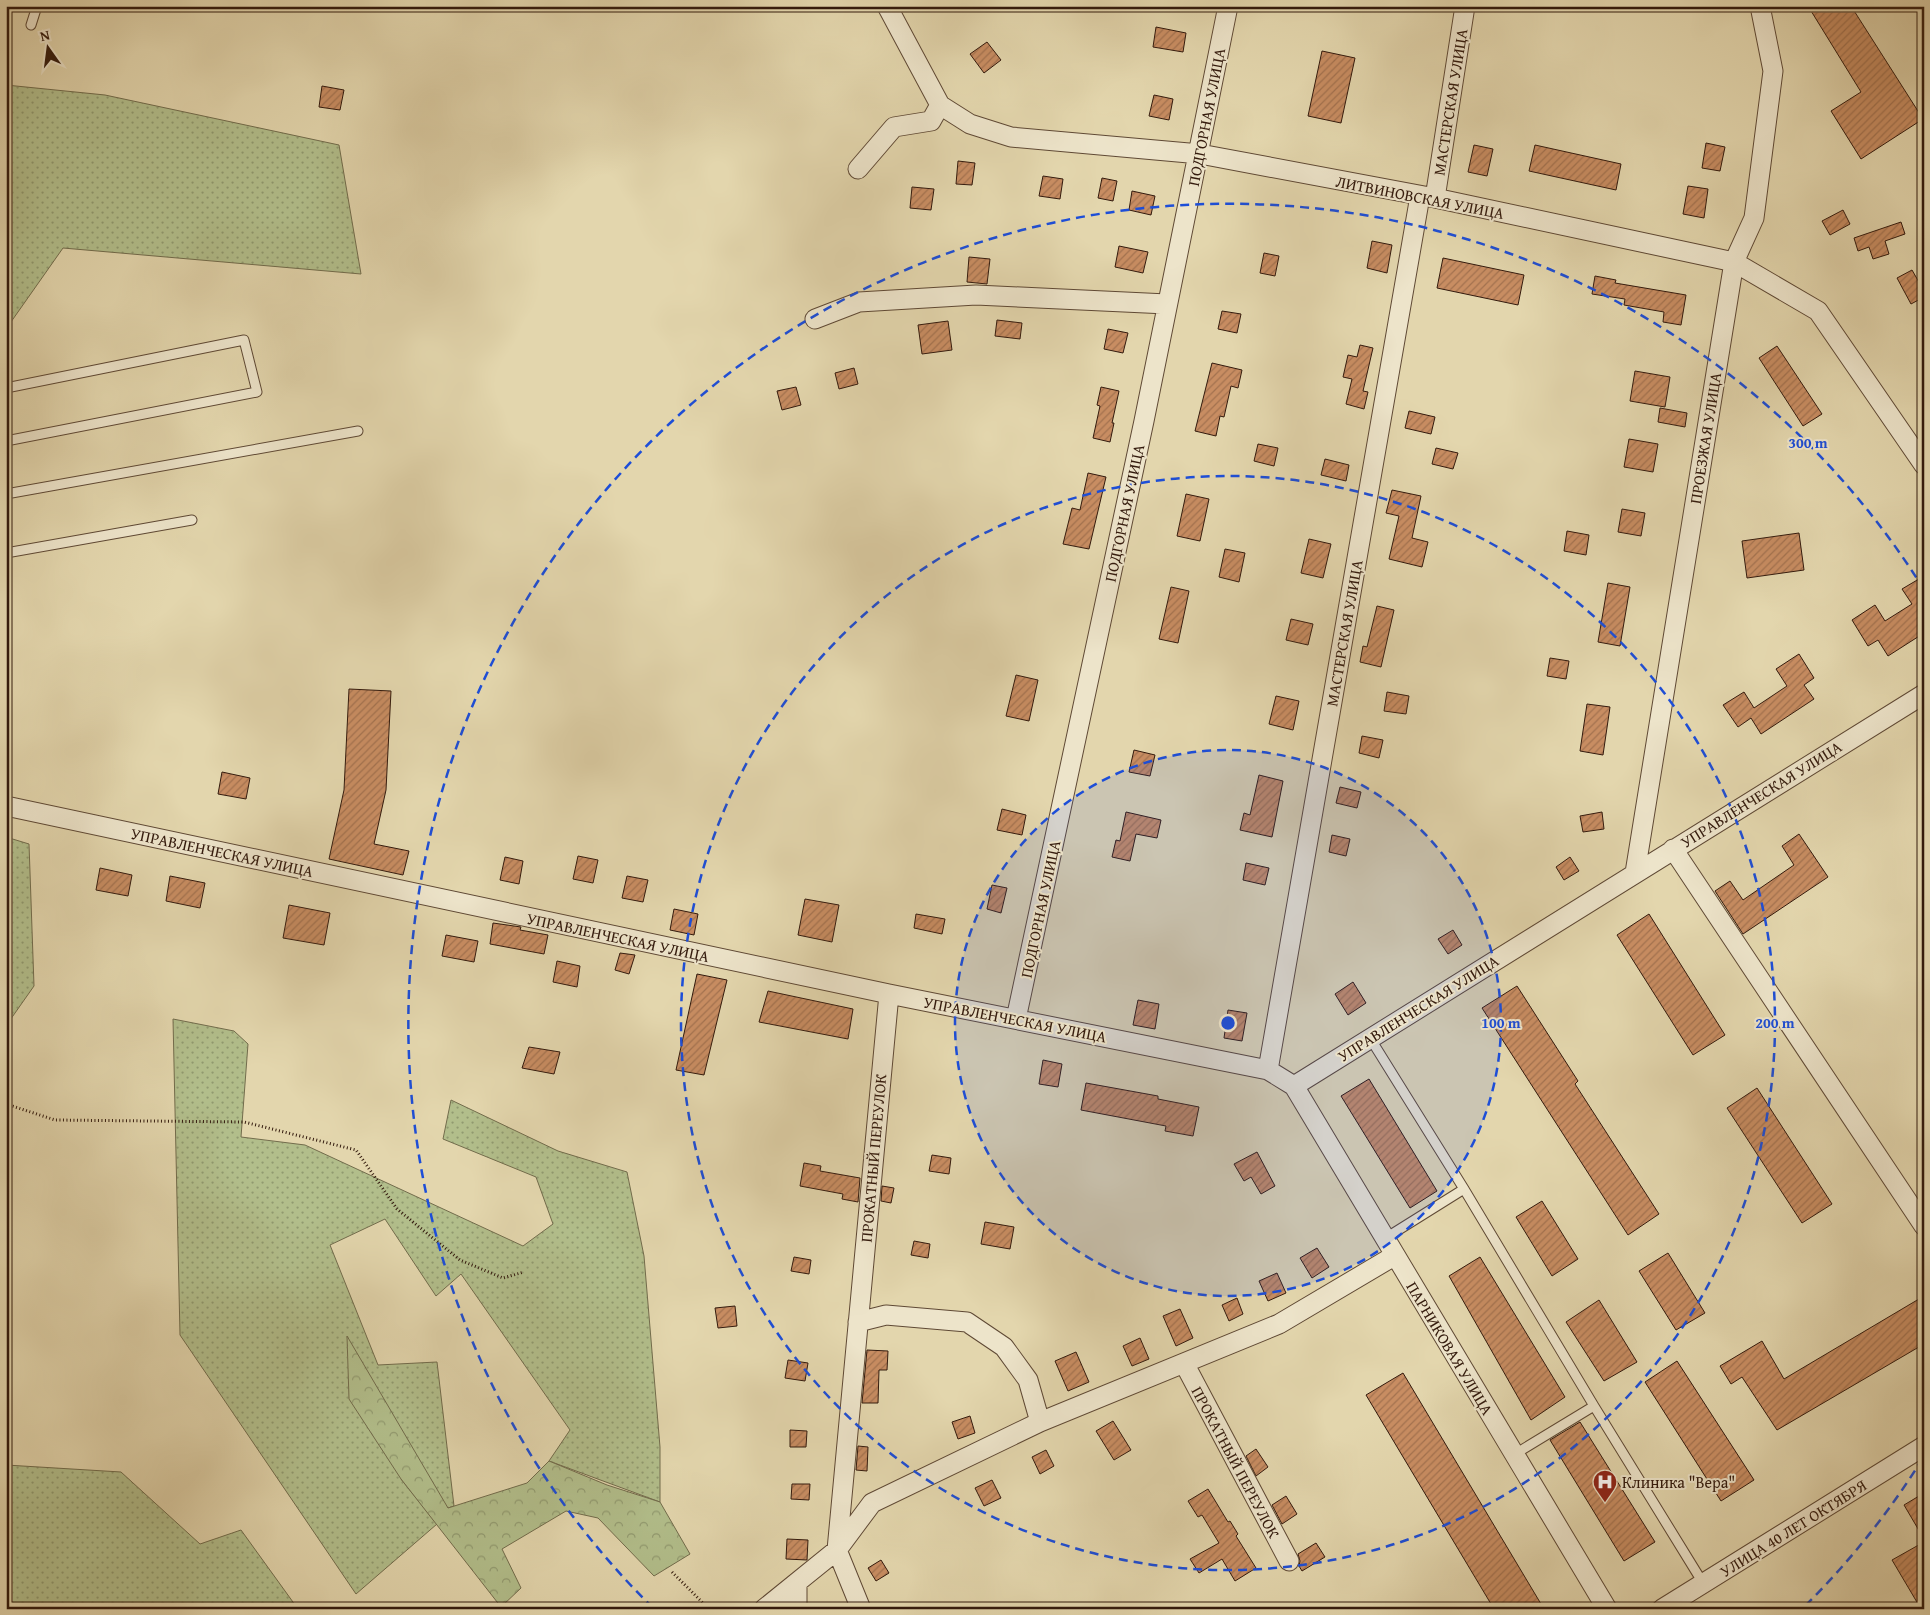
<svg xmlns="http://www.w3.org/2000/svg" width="1930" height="1615" font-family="'Gentium Book Plus',serif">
  <defs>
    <pattern id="grass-dots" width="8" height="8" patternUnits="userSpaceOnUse" patternTransform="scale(1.25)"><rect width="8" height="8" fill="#b2be8b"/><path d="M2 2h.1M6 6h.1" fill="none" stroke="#919a70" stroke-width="1.8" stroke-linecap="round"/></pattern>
    <pattern id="forest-crowns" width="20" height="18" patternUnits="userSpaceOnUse" patternTransform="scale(1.25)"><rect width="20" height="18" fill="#b2be8b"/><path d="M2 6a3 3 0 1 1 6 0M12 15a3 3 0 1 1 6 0" fill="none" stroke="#919a70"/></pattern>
    <pattern id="building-hatch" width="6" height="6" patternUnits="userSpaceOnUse" patternTransform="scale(1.25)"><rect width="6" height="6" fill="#c88d62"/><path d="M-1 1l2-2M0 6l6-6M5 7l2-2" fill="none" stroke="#a3724f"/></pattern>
  </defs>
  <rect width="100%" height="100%" fill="#e3d6ad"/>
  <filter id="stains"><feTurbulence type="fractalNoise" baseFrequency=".004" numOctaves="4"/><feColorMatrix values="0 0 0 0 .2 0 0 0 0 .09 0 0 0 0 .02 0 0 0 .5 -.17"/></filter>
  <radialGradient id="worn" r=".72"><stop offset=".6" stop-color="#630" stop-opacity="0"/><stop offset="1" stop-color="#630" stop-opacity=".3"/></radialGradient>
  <path fill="url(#grass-dots)" stroke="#726c4c" d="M 6,85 L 105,95 L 339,145 L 361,274 L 63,248 L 6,329 Z
    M 6,837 L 29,844 L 34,986 L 8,1023 L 6,1041 Z
    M 173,1019 L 234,1031 L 248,1044 L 241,1137 L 305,1145 L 523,1246 L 553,1224 L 536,1177 L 443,1139 L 451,1100 L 558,1151 L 627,1172 L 644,1256 L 660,1447 L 660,1502 L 549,1461 L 570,1430 L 461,1274 L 436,1296 L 385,1219 L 330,1245 L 378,1365 L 437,1362 L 454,1506 L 448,1508 L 401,1479 L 437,1524 L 356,1594 L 180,1335 Z
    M 6,1465 L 121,1472 L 200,1544 L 241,1530 L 298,1609 L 6,1609 Z"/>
  <path fill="url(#forest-crowns)" stroke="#726c4c" d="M 347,1336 L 448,1508 L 527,1483 L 549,1461 L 607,1485 L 660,1502 L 690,1554 L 654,1576 L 598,1518 L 566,1511 L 502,1549 L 521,1588 L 501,1607 L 401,1479 L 349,1399 Z"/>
  <path fill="url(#building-hatch)" stroke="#331a0d" d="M 1808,6 L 1851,6 L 1923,119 L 1861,159 L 1831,111 L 1861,92 Z
    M 1156,27 L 1186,33 L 1183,52 L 1153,47 Z
    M 987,42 L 1001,60 L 984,73 L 970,54 Z
    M 1322,51 L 1355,58 L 1341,123 L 1308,116 Z
    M 322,86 L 344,90 L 340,110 L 319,107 Z
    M 1154,95 L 1173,99 L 1169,120 L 1149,116 Z
    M 1706,143 L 1725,147 L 1720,171 L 1702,168 Z
    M 1474,145 L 1493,149 L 1487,176 L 1468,172 Z
    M 1535,145 L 1621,164 L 1616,190 L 1529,171 Z
    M 958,161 L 975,163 L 972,185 L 956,184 Z
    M 1043,176 L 1063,179 L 1060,199 L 1039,196 Z
    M 1102,178 L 1117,181 L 1113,201 L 1098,198 Z
    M 1688,186 L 1708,189 L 1704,218 L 1683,214 Z
    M 912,187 L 934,189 L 931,210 L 910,208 Z
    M 1132,191 L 1155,196 L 1151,215 L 1129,210 Z
    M 1843,210 L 1850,224 L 1830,235 L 1822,221 Z
    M 1901,222 L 1905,234 L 1885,241 L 1889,254 L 1873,259 L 1869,247 L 1858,251 L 1854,238 Z
    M 1372,241 L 1392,245 L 1387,273 L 1367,268 Z
    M 1119,246 L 1148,252 L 1143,273 L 1115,267 Z
    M 1264,253 L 1279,256 L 1275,276 L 1260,273 Z
    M 969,257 L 990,259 L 987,284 L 967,282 Z
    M 1443,258 L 1524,275 L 1518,305 L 1437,288 Z
    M 1912,270 L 1924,291 L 1924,297 L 1911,304 L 1897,278 Z
    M 1595,276 L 1616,280 L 1615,283 L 1686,295 L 1681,325 L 1663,322 L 1664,312 L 1624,305 L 1625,299 L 1592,294 Z
    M 1222,311 L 1241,314 L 1237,333 L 1218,329 Z
    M 997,320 L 1022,323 L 1020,339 L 995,336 Z
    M 948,321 L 952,350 L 922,354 L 918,325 Z
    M 1108,329 L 1128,333 L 1123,353 L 1104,349 Z
    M 1360,345 L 1373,348 L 1363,391 L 1368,392 L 1364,409 L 1346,404 L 1352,379 L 1343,377 L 1348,355 L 1357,357 Z
    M 1777,346 L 1822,414 L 1803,426 L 1759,358 Z
    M 1212,363 L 1242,370 L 1238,388 L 1231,386 L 1224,417 L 1220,416 L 1216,436 L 1195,431 Z
    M 854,368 L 858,384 L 839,389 L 835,373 Z
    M 1635,371 L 1670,377 L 1665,407 L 1630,401 Z
    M 796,387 L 801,405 L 782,410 L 777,391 Z
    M 1101,387 L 1119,391 L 1112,423 L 1114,423 L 1110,442 L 1093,438 L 1100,406 L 1097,405 Z
    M 1660,408 L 1687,413 L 1685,427 L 1658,422 Z
    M 1409,411 L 1435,417 L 1431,434 L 1405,428 Z
    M 1629,439 L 1658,444 L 1653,472 L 1624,467 Z
    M 1258,444 L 1278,448 L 1274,466 L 1254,461 Z
    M 1436,448 L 1458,453 L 1453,469 L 1432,464 Z
    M 1325,459 L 1349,465 L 1346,481 L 1321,475 Z
    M 1088,473 L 1106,477 L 1089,549 L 1063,544 L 1072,508 L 1080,510 Z
    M 1392,490 L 1421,496 L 1412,538 L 1428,542 L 1422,567 L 1389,559 L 1399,516 L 1386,513 Z
    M 1186,494 L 1209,499 L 1200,541 L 1177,536 Z
    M 1622,509 L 1645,513 L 1641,536 L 1618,532 Z
    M 1567,531 L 1589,535 L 1586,555 L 1564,551 Z
    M 1799,533 L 1804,570 L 1747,578 L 1742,541 Z
    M 1309,539 L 1331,544 L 1323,578 L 1301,573 Z
    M 1225,549 L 1245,553 L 1239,582 L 1219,577 Z
    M 1924,576 L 1924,633 L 1888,656 L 1878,640 L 1868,646 L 1852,620 L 1875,605 L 1885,621 L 1912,604 L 1902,589 Z
    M 1608,583 L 1630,587 L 1620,646 L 1598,642 Z
    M 1171,587 L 1189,591 L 1178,643 L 1159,639 Z
    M 1377,606 L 1394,610 L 1381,667 L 1360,662 L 1363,646 L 1367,647 Z
    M 1291,619 L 1313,624 L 1308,645 L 1286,640 Z
    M 1799,654 L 1814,678 L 1804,685 L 1814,699 L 1761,734 L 1751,718 L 1738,727 L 1723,705 L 1744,692 L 1754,708 L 1787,686 L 1776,669 Z
    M 1550,658 L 1569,661 L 1566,679 L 1547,676 Z
    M 1016,675 L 1038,680 L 1029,721 L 1006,716 Z
    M 349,689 L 391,691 L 386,790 L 374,844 L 409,851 L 403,875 L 329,859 L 344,790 Z
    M 1387,692 L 1409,696 L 1406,714 L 1384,711 Z
    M 1276,696 L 1299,701 L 1293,730 L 1269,724 Z
    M 1587,704 L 1610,707 L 1603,755 L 1580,751 Z
    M 1362,736 L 1383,740 L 1379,758 L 1359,753 Z
    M 1134,750 L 1155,755 L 1150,776 L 1129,772 Z
    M 222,772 L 250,778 L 246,799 L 218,794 Z
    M 1259,775 L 1283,781 L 1272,837 L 1240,830 L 1244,813 L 1250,815 Z
    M 1340,787 L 1361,792 L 1357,808 L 1336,803 Z
    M 1002,809 L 1026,815 L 1022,835 L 997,830 Z
    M 1126,812 L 1161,820 L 1157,838 L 1136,834 L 1130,861 L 1112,857 L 1116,840 L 1120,841 Z
    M 1602,812 L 1604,829 L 1583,832 L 1580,816 Z
    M 1799,834 L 1828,877 L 1743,934 L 1715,891 L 1730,881 L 1743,900 L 1794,865 L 1782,846 Z
    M 1332,835 L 1350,839 L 1346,856 L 1329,852 Z
    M 578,856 L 598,860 L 593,883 L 573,879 Z
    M 505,857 L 523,861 L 519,884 L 500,880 Z
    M 1570,857 L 1579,871 L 1564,880 L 1556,867 Z
    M 1246,863 L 1269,868 L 1265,885 L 1243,880 Z
    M 100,868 L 132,875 L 128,896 L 96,890 Z
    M 170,876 L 205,883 L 200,908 L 166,901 Z
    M 627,876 L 648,880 L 643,902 L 622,898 Z
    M 992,885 L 1007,888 L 1001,913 L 987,909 Z
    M 805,899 L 839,905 L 832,942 L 798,935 Z
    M 289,905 L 330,913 L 324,945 L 283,938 Z
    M 674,909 L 698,914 L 694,935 L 670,930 Z
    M 916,914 L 945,919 L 942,934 L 914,928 Z
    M 1649,914 L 1725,1035 L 1693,1055 L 1617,935 Z
    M 493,923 L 521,927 L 520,930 L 548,935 L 544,954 L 490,944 Z
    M 1453,930 L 1462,945 L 1448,954 L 1438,939 Z
    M 446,935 L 478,941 L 474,962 L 442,956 Z
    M 620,953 L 635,955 L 629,974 L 615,970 Z
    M 557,961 L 580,966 L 577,987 L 553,982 Z
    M 697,974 L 727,980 L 704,1075 L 676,1070 Z
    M 1353,982 L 1366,1003 L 1348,1015 L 1335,994 Z
    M 1517,986 L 1578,1081 L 1575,1084 L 1659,1214 L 1628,1235 L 1482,1008 Z
    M 768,991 L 853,1009 L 848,1039 L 759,1022 Z
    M 1138,1000 L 1159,1004 L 1155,1029 L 1133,1025 Z
    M 1228,1010 L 1247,1013 L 1242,1041 L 1224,1038 Z
    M 529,1047 L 560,1052 L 554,1074 L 522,1068 Z
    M 1043,1060 L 1062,1064 L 1058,1087 L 1039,1084 Z
    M 1369,1079 L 1437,1191 L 1410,1208 L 1341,1096 Z
    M 1086,1083 L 1158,1096 L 1158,1099 L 1199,1107 L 1193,1136 L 1165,1131 L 1166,1126 L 1081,1110 Z
    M 1757,1088 L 1832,1204 L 1802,1223 L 1727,1108 Z
    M 1257,1152 L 1275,1186 L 1261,1194 L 1251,1177 L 1244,1181 L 1234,1164 Z
    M 932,1155 L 951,1158 L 949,1174 L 929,1171 Z
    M 804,1163 L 821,1166 L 820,1171 L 860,1178 L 858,1202 L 842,1199 L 843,1194 L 800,1186 Z
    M 882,1186 L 894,1188 L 891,1203 L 881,1201 Z
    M 1542,1201 L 1578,1259 L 1552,1276 L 1516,1217 Z
    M 985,1222 L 1014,1227 L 1010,1249 L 981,1244 Z
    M 914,1241 L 930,1244 L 928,1258 L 911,1255 Z
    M 1317,1248 L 1329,1267 L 1312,1278 L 1300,1258 Z
    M 1668,1253 L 1705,1313 L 1676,1330 L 1639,1271 Z
    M 794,1257 L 811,1260 L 809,1274 L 791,1271 Z
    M 1480,1257 L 1565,1397 L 1531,1420 L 1449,1276 Z
    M 1277,1273 L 1286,1293 L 1268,1301 L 1259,1281 Z
    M 1924,1296 L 1924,1344 L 1777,1430 L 1742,1377 L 1731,1384 L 1720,1366 L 1762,1341 L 1784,1379 Z
    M 1237,1298 L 1243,1314 L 1229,1321 L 1222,1305 Z
    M 1599,1300 L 1637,1362 L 1604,1381 L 1566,1322 Z
    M 735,1306 L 737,1326 L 718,1328 L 715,1308 Z
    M 1180,1309 L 1193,1338 L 1176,1346 L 1163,1316 Z
    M 1140,1338 L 1149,1359 L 1132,1366 L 1123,1346 Z
    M 867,1350 L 888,1351 L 887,1370 L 879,1370 L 878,1403 L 862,1403 Z
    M 1076,1352 L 1089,1382 L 1068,1391 L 1055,1361 Z
    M 788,1360 L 808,1363 L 805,1381 L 785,1378 Z
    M 1677,1361 L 1754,1480 L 1721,1501 L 1645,1382 Z
    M 1403,1373 L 1544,1609 L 1494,1609 L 1366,1395 Z
    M 970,1416 L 975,1433 L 958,1439 L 952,1422 Z
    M 1113,1421 L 1131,1450 L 1114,1460 L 1096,1431 Z
    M 1580,1422 L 1655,1542 L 1624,1561 L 1550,1440 Z
    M 790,1430 L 807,1431 L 806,1447 L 790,1447 Z
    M 858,1446 L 868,1447 L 867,1471 L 856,1470 Z
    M 1256,1449 L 1268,1467 L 1256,1476 L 1246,1456 Z
    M 1046,1450 L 1054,1466 L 1040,1474 L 1032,1457 Z
    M 992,1480 L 1001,1498 L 984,1506 L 975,1488 Z
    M 792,1484 L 810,1484 L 809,1500 L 791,1499 Z
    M 1208,1489 L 1228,1522 L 1230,1521 L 1238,1534 L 1236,1536 L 1256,1568 L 1235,1581 L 1222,1559 L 1199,1573 L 1190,1559 L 1219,1543 L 1202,1515 L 1198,1517 L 1188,1501 Z
    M 1924,1493 L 1924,1539 L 1904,1505 Z
    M 1286,1496 L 1297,1514 L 1282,1524 L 1272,1505 Z
    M 787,1539 L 808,1540 L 807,1560 L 786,1559 Z
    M 1924,1542 L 1924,1609 L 1921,1609 L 1892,1560 Z
    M 1316,1543 L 1325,1557 L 1302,1571 L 1299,1566 L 1300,1561 L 1298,1554 Z
    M 881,1560 L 889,1573 L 876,1581 L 868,1568 Z"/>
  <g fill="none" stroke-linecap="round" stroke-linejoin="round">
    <defs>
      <path id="lane" d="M 31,25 L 37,6
        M 6,388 L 244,340 L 257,392 L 6,441
        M 6,494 L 358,431
        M 6,553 L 192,520
        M 1370,1038 L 1464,1189 L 1594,1406 L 1703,1583
        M 1384,1239 L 1464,1189
        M 1515,1454 L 1594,1406"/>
      <path id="street" d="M 887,6 L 940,105 L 970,124 L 1011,137 L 1200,154 L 1435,198 L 1734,262 L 1818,311 L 1924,465
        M 858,169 L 894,127 L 931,121 L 940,105
        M 1435,198 L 1465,6
        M 815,319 L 859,302 L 976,295 L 1167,304
        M 6,806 L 889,994 L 1268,1070 L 1294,1086 L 1607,1609
        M 1673,849 L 1924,1226
        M 1635,873 L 1734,262 L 1754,218 L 1773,71 L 1760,6
        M 1016,1019 L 1144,421 L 1228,6
        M 1268,1070 L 1420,196
        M 1294,1086 L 1924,694
        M 858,1322 L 886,1315 L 967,1322 L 1004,1347 L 1028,1380 L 1040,1422
        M 1184,1363 L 1289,1561
        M 764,1609 L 837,1550 L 872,1503 L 1040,1422 L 1279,1324 L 1394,1256
        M 797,1609 L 797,1583
        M 861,1609 L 837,1550 L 889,994
        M 1662,1609 L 1924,1446"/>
    </defs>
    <use href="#lane" stroke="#5f4935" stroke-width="11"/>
    <use href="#street" stroke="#5f4935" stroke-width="21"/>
    <path stroke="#331a0d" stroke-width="3" stroke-dasharray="1 2.5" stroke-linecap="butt" d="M 6,1104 L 55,1120 L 244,1122 L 356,1150 L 397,1209 L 460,1260 L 503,1278 L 524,1272
      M 672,1572 L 709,1609"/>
    <use href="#lane" stroke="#ede4ca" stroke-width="9"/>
    <use href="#street" stroke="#ede4ca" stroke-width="19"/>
  </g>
  <circle cx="1228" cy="1023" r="273" fill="#1d4ed8" fill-opacity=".12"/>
  <g fill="none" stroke="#1d4ed8" stroke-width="2.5" stroke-dasharray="9 6">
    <circle cx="1228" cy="1023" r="273"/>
    <circle cx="1228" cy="1023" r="547"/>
    <path d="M1923 1458A820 820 0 0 1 1803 1608M653 1608A820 820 0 1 1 1923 588"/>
  </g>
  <defs>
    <symbol id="hospital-pin" viewBox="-11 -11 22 30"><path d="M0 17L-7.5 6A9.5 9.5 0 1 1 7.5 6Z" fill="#8f2418" stroke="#ede4ca"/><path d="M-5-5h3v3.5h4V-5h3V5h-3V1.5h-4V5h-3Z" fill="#fff"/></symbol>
  </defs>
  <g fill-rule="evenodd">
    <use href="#hospital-pin" x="1591" y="1468" width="28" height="38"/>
  </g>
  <g text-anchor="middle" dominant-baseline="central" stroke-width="4" stroke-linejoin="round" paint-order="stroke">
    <g font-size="16" fill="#331a0d" stroke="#ede4ca">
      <text transform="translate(1450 102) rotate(-81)">МАСТЕРСКАЯ УЛИЦА</text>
      <text transform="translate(1206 117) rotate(-79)">ПОДГОРНАЯ УЛИЦА</text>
      <text transform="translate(1420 197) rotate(11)">ЛИТВИНОВСКАЯ УЛИЦА</text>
      <text transform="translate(1705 438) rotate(-81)">ПРОЕЗЖАЯ УЛИЦА</text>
      <text transform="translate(1124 513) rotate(-78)">ПОДГОРНАЯ УЛИЦА</text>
      <text transform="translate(1344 633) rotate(-80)">МАСТЕРСКАЯ УЛИЦА</text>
      <text transform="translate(1761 794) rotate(-32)">УПРАВЛЕНЧЕСКАЯ УЛИЦА</text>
      <text transform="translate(222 852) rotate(12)">УПРАВЛЕНЧЕСКАЯ УЛИЦА</text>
      <text transform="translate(1040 909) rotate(-78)">ПОДГОРНАЯ УЛИЦА</text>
      <text transform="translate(618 937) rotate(12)">УПРАВЛЕНЧЕСКАЯ УЛИЦА</text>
      <text transform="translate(1418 1008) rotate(-32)">УПРАВЛЕНЧЕСКАЯ УЛИЦА</text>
      <text transform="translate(1015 1019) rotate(11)">УПРАВЛЕНЧЕСКАЯ УЛИЦА</text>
      <text transform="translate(873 1158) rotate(-85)">ПРОКАТНЫЙ ПЕРЕУЛОК</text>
      <text transform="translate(1450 1348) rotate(59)">ПАРНИКОВАЯ УЛИЦА</text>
      <text transform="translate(1236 1462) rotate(62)">ПРОКАТНЫЙ ПЕРЕУЛОК</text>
      <text transform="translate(1793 1528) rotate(-32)">УЛИЦА 40 ЛЕТ ОКТЯБРЯ</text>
    </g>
    <g font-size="16" fill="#331a0d" stroke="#ede4ca" text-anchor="start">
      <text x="1622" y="1482">Клиника "Вера"</text>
    </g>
  </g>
  <circle cx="1228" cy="1023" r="8" fill="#1d4ed8" stroke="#ede4ca" stroke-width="2.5"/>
  <g font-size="15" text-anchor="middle" font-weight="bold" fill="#1d4ed8" stroke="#ede4ca" stroke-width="4" stroke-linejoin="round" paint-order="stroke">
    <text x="1808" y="448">300 m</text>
    <text x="1501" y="1028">100 m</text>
    <text x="1775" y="1028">200 m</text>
  </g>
  <rect width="1930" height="1615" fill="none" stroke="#e3d6ad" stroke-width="25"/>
  <rect x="8" y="8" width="1915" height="1600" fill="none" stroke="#331a0d" stroke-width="2.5"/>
  <rect x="12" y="12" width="1905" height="1590" fill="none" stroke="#331a0d"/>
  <g transform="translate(48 48) rotate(346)" stroke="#ede4ca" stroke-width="4" paint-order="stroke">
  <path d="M0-4L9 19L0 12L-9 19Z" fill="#331a0d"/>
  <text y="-8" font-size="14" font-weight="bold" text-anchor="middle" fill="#331a0d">N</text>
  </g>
  <rect width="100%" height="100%" filter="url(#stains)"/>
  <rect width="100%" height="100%" fill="url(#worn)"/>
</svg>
